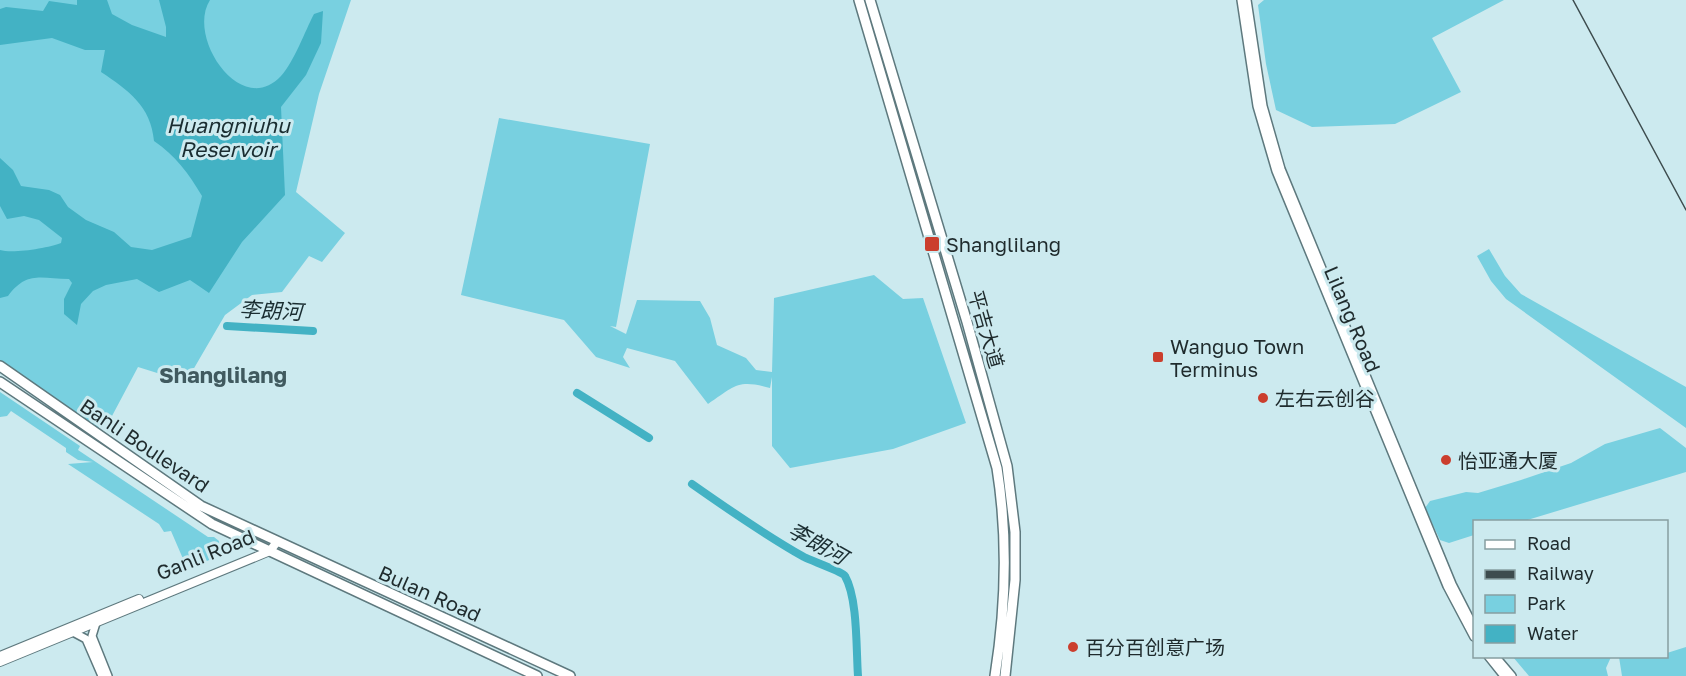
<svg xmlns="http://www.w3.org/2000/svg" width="1686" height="676" font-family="'Golos Text','Noto Sans SC',sans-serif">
  <rect width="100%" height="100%" fill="#cceaef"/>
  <path fill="#78d0e0" d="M 0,0 L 351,0 L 319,94 L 296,192 L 345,233 L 322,262 L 309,256 L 282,292 L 252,295 L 225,315 L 186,382 L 138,367 L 112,416 L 98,428 L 0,362 Z
    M 1264,0 L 1504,0 L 1432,38 L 1461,92 L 1395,124 L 1312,127 L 1276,110 L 1266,64 L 1258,5 Z
    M 499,118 L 650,144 L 616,327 L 610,326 L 626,334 L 637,300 L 700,301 L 710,318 L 717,345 L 746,358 L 756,370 L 772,372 L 774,298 L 874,275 L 903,299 L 923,298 L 966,423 L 893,449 L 790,468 L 772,446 L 772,377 L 770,388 C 737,379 735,386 708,404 L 675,361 L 627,348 L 623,357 L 630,368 L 596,357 L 564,320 L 461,295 Z
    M 1489,249 L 1505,276 L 1521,294 L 1686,387 L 1686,428 L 1506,299 L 1491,281 L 1477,256 Z
    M 0,392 L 80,446 L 78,450 L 208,537 L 214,537 L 219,541 L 220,553 L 215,558 L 187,568 L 171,531 L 164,532 L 159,524 L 68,464 L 93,462 L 78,460 L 66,452 L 66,448 L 11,411 L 7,416 L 0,417 Z
    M 1660,428 L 1686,448 L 1686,472 L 1524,521 L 1474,522 L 1474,535 L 1449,543 L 1440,540 L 1425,508 L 1430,501 L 1466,492 L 1478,493 L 1521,480 L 1571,463 L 1605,444 Z
    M 1686,647 L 1686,676 L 1622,676 L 1619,657 L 1666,656 L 1667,653 Z
    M 1513,657 L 1611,657 L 1606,668 L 1608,676 L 1529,676 Z"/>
  <path fill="#43b2c4" d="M 77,0 L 107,0 L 112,14 L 132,25 L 166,37 L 166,27 L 159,0 L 210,0 C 186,37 241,119 281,76 C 294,62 305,31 314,14 L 323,11 L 321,43 L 306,75 L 281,107 L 285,195 L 242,242 L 209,293 L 190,280 L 159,292 L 137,279 L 106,285 L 93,291 L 81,304 L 77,325 L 64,314 L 64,299 L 72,283 L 69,279 C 42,279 27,270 8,296 L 0,298 L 0,250 C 13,254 48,248 61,243 L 62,238 L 39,220 L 24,216 L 7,219 L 0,206 L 0,158 L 13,170 L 21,186 L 49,190 L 60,195 L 68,207 L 86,220 L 114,232 L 131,247 L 152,250 L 191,237 L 202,196 C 189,174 175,155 154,141 C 151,106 128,90 101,72 L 105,50 L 85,50 L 52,38 L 0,45 L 0,9 L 6,7 L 43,11 L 49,1 L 77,5 Z"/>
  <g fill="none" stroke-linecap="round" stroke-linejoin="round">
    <path stroke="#43b2c4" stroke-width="8" d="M 227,326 L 313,331
      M 577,393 L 649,438
      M 692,484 C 729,510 765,535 804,557 C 812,561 843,572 845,576 C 858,599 856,649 858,676"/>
    <defs>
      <path id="tertiary" d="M 1241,0 L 1257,106 L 1276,171 L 1447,586 L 1474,637
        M 1247,0 L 1263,106 L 1281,169 L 1452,584 L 1474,627
        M 96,623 L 92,636 L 108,676
        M 73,632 L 86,639 L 102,676
        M 1488,656 L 1504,676
        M 1495,656 L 1512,676"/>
      <path id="secondary" d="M 0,656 L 139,599
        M 0,662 L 270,551 L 276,543"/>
      <path id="primary" d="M 859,0 L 997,468 C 1008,537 1006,607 995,676
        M 870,0 L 967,322 L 1007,466 L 1015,532 L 1015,580 L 1005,676
        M 0,366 L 201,506 L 570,676
        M 0,382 L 212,524 L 537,676"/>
    </defs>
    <use href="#tertiary" stroke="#5e797e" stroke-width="10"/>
    <use href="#secondary" stroke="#5e797e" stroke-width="10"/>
    <use href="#primary" stroke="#5e797e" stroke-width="12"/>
    <use href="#tertiary" stroke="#fff" stroke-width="7"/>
    <use href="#secondary" stroke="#fff" stroke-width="8"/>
    <use href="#primary" stroke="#fff" stroke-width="9"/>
    <path stroke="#3d4c4e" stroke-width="1.5" d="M 1573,0 L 1686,210"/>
  </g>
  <g fill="#cb3e2d" stroke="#cceaef" stroke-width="2">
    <rect x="924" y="236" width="16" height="16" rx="3"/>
    <rect x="1152" y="351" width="12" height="12" rx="3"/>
    <circle cx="1263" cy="398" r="6"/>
    <circle cx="1446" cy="460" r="6"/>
    <circle cx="1073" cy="647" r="6"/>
  </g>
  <g text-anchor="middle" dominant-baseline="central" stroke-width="6" stroke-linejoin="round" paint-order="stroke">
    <g font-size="20" fill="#1f2b2d" stroke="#cceaef" text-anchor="start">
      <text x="946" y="244">Shanglilang</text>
      <text x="1170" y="346">Wanguo Town<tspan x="1170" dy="23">Terminus</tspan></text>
      <text x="1275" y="398">左右云创谷</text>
      <text x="1458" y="460">怡亚通大厦</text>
      <text x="1085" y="647">百分百创意广场</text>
    </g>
    <g font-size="20" fill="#1f2b2d" stroke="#cceaef">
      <text transform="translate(1353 319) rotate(67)">Lilang Road</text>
      <text transform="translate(987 329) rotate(74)">平吉大道</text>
      <text transform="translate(145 445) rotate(34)">Banli Boulevard</text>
      <text transform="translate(205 554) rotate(-22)">Ganli Road</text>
      <text transform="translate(430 593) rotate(24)">Bulan Road</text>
    </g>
    <g font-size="21" font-style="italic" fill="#1a2d31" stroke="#cceaef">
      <text x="228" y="125">Huangniuhu<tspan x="228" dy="24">Reservoir</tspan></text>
      <text transform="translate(271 310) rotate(3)">李朗河</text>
      <text transform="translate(818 543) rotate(29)">李朗河</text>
    </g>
    <g font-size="22" font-weight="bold" fill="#405a5f" stroke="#cceaef">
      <text x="223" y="374">Shanglilang</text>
    </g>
  </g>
  <rect x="1473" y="520" width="195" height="138" fill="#cceaef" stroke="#879ea1" stroke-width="1.5"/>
  <rect x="1485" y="540" width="30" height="9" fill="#ffffff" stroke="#879ea1" stroke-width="1.5"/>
  <text x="1527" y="550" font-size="18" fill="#1f2b2d">Road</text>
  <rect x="1485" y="570" width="30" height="9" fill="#3d4c4e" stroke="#879ea1" stroke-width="1.5"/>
  <text x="1527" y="580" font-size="18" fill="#1f2b2d">Railway</text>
  <rect x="1485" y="595" width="30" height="18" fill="#78d0e0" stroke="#879ea1" stroke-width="1.5"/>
  <text x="1527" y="610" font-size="18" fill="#1f2b2d">Park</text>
  <rect x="1485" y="625" width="30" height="18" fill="#43b2c4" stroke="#879ea1" stroke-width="1.5"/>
  <text x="1527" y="640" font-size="18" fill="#1f2b2d">Water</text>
</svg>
